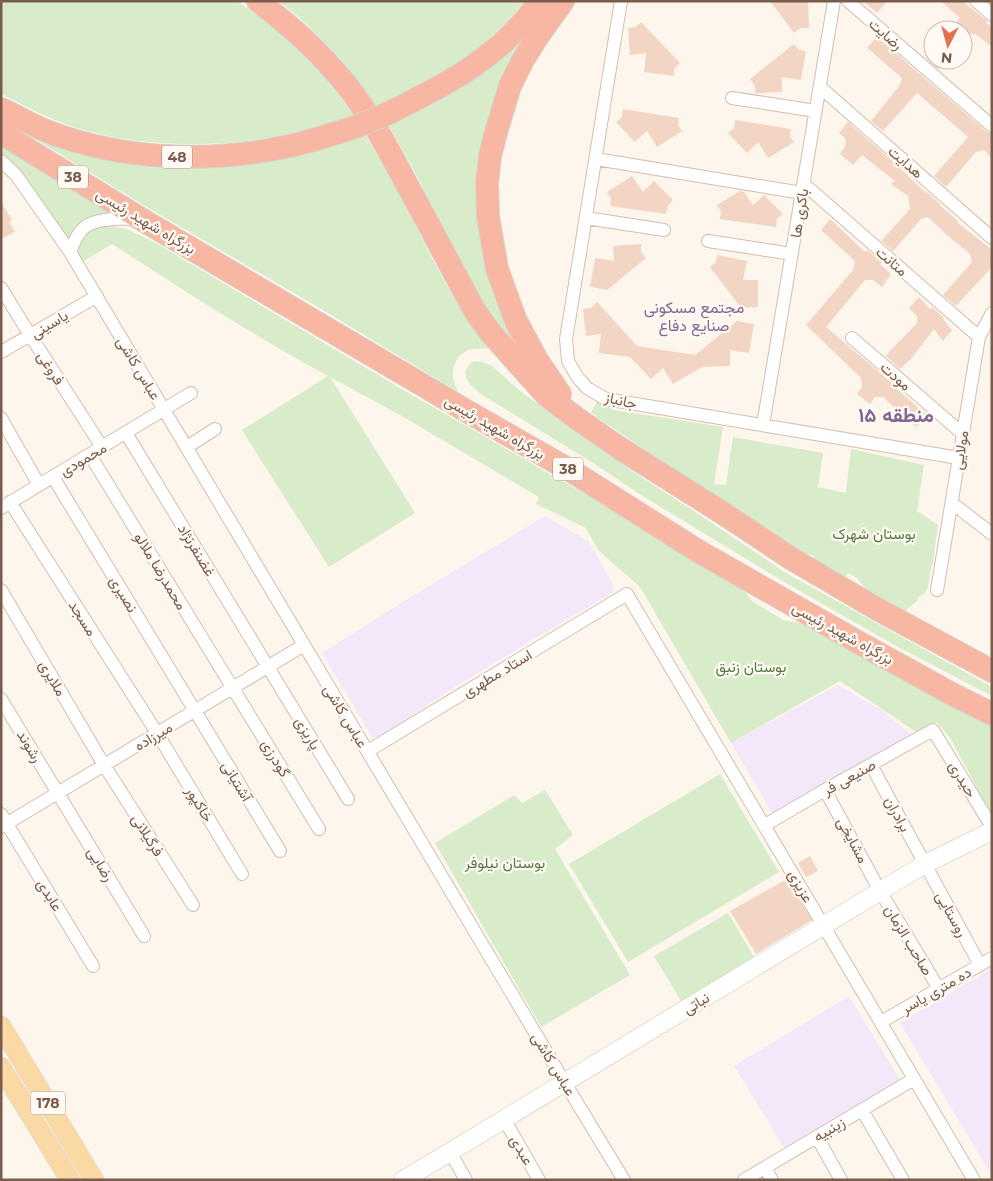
<svg xmlns="http://www.w3.org/2000/svg" width="993" height="1181" font-family="Montserrat,Vazirmatn,sans-serif">
  <rect width="100%" height="100%" fill="#fdf6ec"/>
  <path fill="#f3e8fa" d="M 545,516 L 588,541 L 614,586 L 613,592 L 458,685 L 379,737 L 372,737 L 322,653 L 406,600 Z
    M 838,685 L 880,709 L 911,734 L 775,818 L 731,743 Z
    M 992,968 L 992,1176 L 900,1023 Z
    M 849,996 L 900,1080 L 785,1149 L 734,1066 Z"/>
  <path fill="#d8ecc9" d="M 1,1 L 237,1 C 268,22 297,47 322,74 C 334,88 344,103 355,117 C 335,123 314,130 293,134 C 224,148 142,149 74,127 C 49,119 25,106 1,94 Z
    M 279,1 L 525,1 L 505,24 L 482,45 L 455,65 L 427,83 L 377,108 L 339,57 L 300,18 Z
    M 532,28 L 485,161 L 519,349 L 503,330 L 478,294 L 409,161 L 388,124 C 423,111 456,93 485,69 C 501,56 516,41 532,28 Z
    M 6,121 L 53,145 L 81,155 L 119,161 L 364,133 C 380,159 395,186 409,213 C 433,260 455,307 489,348 C 482,349 474,348 468,350 C 457,354 452,366 453,377 C 453,382 456,387 458,392 L 333,316 L 140,203 Z
    M 1,145 L 37,168 L 115,215 L 87,219 L 75,227 L 67,241 L 1,155 Z
    M 102,224 L 127,229 L 154,242 L 400,388 L 590,497 L 740,586 L 747,594 L 752,601 L 783,620 L 805,624 L 992,727 L 992,816 L 950,738 L 937,722 L 916,732 L 840,681 L 731,743 L 640,587 L 598,550 L 586,528 L 536,504 L 539,497 L 400,415 L 330,377 L 415,513 L 329,567 L 242,430 L 328,376 C 254,336 183,290 112,244 L 82,262 C 70,242 87,233 102,224 Z
    M 474,361 L 482,362 L 492,366 L 519,390 L 554,416 L 641,477 L 697,513 L 786,573 L 992,687 L 992,696 L 898,647 L 784,582 L 641,495 L 590,461 L 484,396 C 472,388 455,373 474,361 Z
    M 597,401 L 614,410 L 723,427 L 714,484 L 726,485 L 733,437 L 823,453 L 818,487 L 846,493 L 851,449 L 924,465 L 917,511 L 938,525 L 933,563 C 927,574 933,592 918,597 L 917,601 L 904,612 L 868,592 L 857,578 L 848,573 L 845,578 L 815,561 L 813,555 L 798,552 L 598,418 L 591,412 Z
    M 720,774 L 779,872 L 628,962 L 569,864 Z
    M 545,790 L 573,835 L 555,849 L 630,975 L 541,1027 L 435,843 L 514,795 L 522,803 Z
    M 728,913 L 754,957 L 681,1001 L 654,956 Z"/>
  <path fill="#f3d5c3" d="M 770,1 L 808,1 L 809,28 L 801,28 L 794,33 Z
    M 863,1 L 887,1 L 877,13 Z
    M 941,1 L 963,1 L 987,21 L 986,23 L 992,28 L 992,47 L 977,35 L 963,32 L 963,30 L 950,30 L 960,18 Z
    M 641,22 L 680,63 L 674,69 L 674,76 L 644,72 L 646,53 L 630,55 L 628,28 L 636,27 Z
    M 877,37 L 987,132 L 992,134 L 992,159 L 984,150 L 976,152 L 946,187 L 934,176 L 968,137 L 917,93 L 883,131 L 871,121 L 900,85 L 902,78 L 867,48 Z
    M 794,44 L 799,50 L 806,51 L 801,80 L 782,77 L 782,92 L 755,93 L 755,86 L 750,79 Z
    M 933,50 L 933,60 L 946,60 L 938,69 L 926,58 Z
    M 623,109 L 679,118 L 678,125 L 682,131 L 657,147 L 647,131 L 635,142 L 616,122 L 622,117 Z
    M 735,120 L 791,129 L 790,136 L 794,142 L 768,158 L 758,142 L 747,153 L 728,133 L 734,128 Z
    M 848,122 L 902,170 L 926,193 L 926,191 L 939,203 L 940,205 L 958,221 L 957,222 L 992,250 L 992,267 L 956,306 L 943,295 L 972,262 L 970,254 L 947,235 L 928,217 L 921,219 L 893,251 L 881,241 L 910,209 L 908,196 L 891,184 L 895,181 L 862,155 L 853,165 L 840,154 L 845,147 L 846,139 L 839,133 Z
    M 632,176 L 643,192 L 654,181 L 673,200 L 668,206 L 666,214 L 610,206 L 611,198 L 607,192 Z
    M 740,191 L 744,192 L 753,205 L 764,195 L 783,214 L 777,219 L 776,227 L 720,219 L 721,211 L 717,205 Z
    M 1,202 L 12,220 L 9,222 L 15,232 L 1,239 Z
    M 830,219 L 864,251 L 868,251 L 882,263 L 880,264 L 891,274 L 882,287 L 873,280 L 865,280 L 826,327 L 892,383 L 892,385 L 928,416 L 916,427 L 883,397 L 875,397 L 870,404 L 857,394 L 862,387 L 861,378 L 806,325 L 853,270 L 855,261 L 821,230 Z
    M 641,244 L 641,252 L 646,258 L 607,290 L 590,287 L 595,258 L 614,261 L 613,246 Z
    M 717,255 L 747,261 L 743,280 L 758,280 L 758,307 L 741,308 L 710,267 L 716,262 Z
    M 919,297 L 930,309 L 932,307 L 944,318 L 943,319 L 952,330 L 943,341 L 934,329 L 911,359 L 900,369 L 886,356 L 889,352 L 917,323 L 917,316 L 909,308 Z
    M 597,302 L 637,346 L 695,355 L 737,321 L 754,324 L 749,353 L 730,350 L 730,366 L 702,367 L 673,384 L 663,368 L 651,379 L 630,357 L 599,353 L 601,334 L 586,336 L 583,309 L 591,308 Z
    M 810,856 L 818,871 L 806,877 L 798,863 Z
    M 787,879 L 812,920 L 756,954 L 730,911 Z"/>
  <g fill="none" stroke-linecap="round" stroke-linejoin="round">
    <defs>
      <path id="street" d="M 621,1 L 566,339 L 568,361 L 578,378 L 587,388 L 606,399 L 959,458
        M 848,1 L 992,126
        M 976,1 L 992,15
        M 820,87 L 992,238
        M 732,98 L 816,111
        M 596,159 L 802,193
        M 1,161 L 16,175 L 70,252 L 565,1083 L 624,1180
        M 804,184 L 979,337
        M 586,218 L 664,230
        M 708,241 L 792,254
        M 70,252 C 79,227 87,221 113,219 C 121,219 128,218 136,220
        M 1,288 L 30,335 L 102,447
        M 852,338 L 963,434
        M 1,352 L 97,296
        M 1,418 L 39,485
        M 763,425 L 834,1
        M 126,433 L 348,799
        M 187,447 L 215,429
        M 90,455 L 319,829
        M 53,477 L 280,851
        M 10,502 L 157,733 L 242,874
        M 952,503 L 992,534
        M 1,508 L 191,393
        M 1,590 L 104,765 L 193,905
        M 937,590 L 979,337 L 992,313
        M 1,699 L 144,936
        M 368,751 L 627,594 C 744,788 858,984 974,1180
        M 871,765 L 980,965
        M 825,790 L 880,891 L 939,989
        M 1,814 L 93,966
        M 765,825 L 825,790 L 933,730 L 992,827
        M 1,827 L 304,645
        M 881,1022 L 992,958
        M 862,1110 L 903,1180
        M 504,1119 L 539,1180
        M 817,1137 L 841,1180
        M 450,1152 L 466,1180
        M 765,1168 L 772,1180
        M 744,1180 L 914,1079"/>
      <path id="secondary" d="M 403,1180 L 450,1152 L 925,864 L 992,831"/>
      <path id="primary" d="M 1,1026 L 94,1180
        M 1,1067 L 70,1180"/>
      <path id="highway" d="M 258,1 C 284,21 309,42 331,67 C 362,100 384,141 405,181 C 429,224 451,268 475,311 L 490,332 L 547,396 L 575,417 L 621,449 L 721,512 L 792,559 L 877,609 L 992,671
        M 1,109 C 17,116 33,126 49,132 C 123,160 207,163 285,147 C 310,142 334,134 358,126
        M 391,112 C 426,94 462,77 493,51 C 511,37 526,19 541,1
        M 1,133 L 146,222 L 470,413 L 573,472 L 698,551 L 856,641 L 952,694 L 992,714
        M 560,394 L 537,360 L 516,321 L 497,269 L 488,216 L 487,184 L 490,156 L 497,129 L 510,86 L 523,60 L 538,36 L 563,1"/>
    </defs>
    <use href="#street" stroke="#d1beb0" stroke-width="14"/>
    <use href="#secondary" stroke="#d6c0b0" stroke-width="19"/>
    <use href="#primary" stroke="#dad1cd" stroke-width="20"/>
    <use href="#highway" stroke="#dad1cd" stroke-width="24"/>
    <use href="#street" stroke="#fff" stroke-width="12"/>
    <use href="#secondary" stroke="#fff" stroke-width="18"/>
    <use href="#primary" stroke="#fbd9a5" stroke-width="19"/>
    <use href="#highway" stroke="#f7b7a3" stroke-width="22"/>
    <defs>
      <path id="highway-bridge" d="M 358,126 L 391,112"/>
    </defs>
    <use href="#highway-bridge" stroke="#dad1cd" stroke-width="24" stroke-linecap="butt"/>
    <use href="#highway-bridge" stroke="#f7b7a3" stroke-width="22"/>
  </g>
  <g text-anchor="middle" dominant-baseline="central" stroke-width="4.5" stroke-linejoin="round" paint-order="stroke">
    <g fill="#fffaf3" stroke="#a28b7f" stroke-width="1">
      <rect x="162" y="145.5" width="30" height="23" rx="4"/>
      <rect x="58" y="165.5" width="30" height="23" rx="4"/>
      <rect x="553" y="457.5" width="30" height="23" rx="4"/>
      <rect x="30.5" y="1091.5" width="35" height="23" rx="4"/>
    </g>
    <g font-size="14" font-weight="bold" fill="#7a5c4d">
      <text x="177" y="157">48</text>
      <text x="73" y="177">38</text>
      <text x="568" y="469">38</text>
      <text x="48" y="1103">178</text>
    </g>
    <g font-size="15" fill="#7a5c4d" stroke="#fffaf3">
      <text transform="translate(886 34) rotate(41)">رضایت</text>
      <text transform="translate(906 162) rotate(41)">هدایت</text>
      <text transform="translate(799 213) rotate(-81)">باکری ها</text>
      <text transform="translate(146 221) rotate(31)">بزرگراه شهید رئیسی</text>
      <text transform="translate(892 261) rotate(41)">متانت</text>
      <text transform="translate(49 324) rotate(-31)">یاسینی</text>
      <text transform="translate(51 368) rotate(57)">فروغی</text>
      <text transform="translate(139 368) rotate(59)">عباس کاشی</text>
      <text transform="translate(896 376) rotate(41)">مودت</text>
      <text transform="translate(621 400) rotate(13)">جانباز</text>
      <text transform="translate(495 427) rotate(30)">بزرگراه شهید رئیسی</text>
      <text transform="translate(960 450) rotate(-81)">مولايی</text>
      <text transform="translate(83 459) rotate(-31)">محمودی</text>
      <text transform="translate(197 550) rotate(59)">غضنفرنژاد</text>
      <text transform="translate(161 571) rotate(59)">محمدرضا ملالو</text>
      <text transform="translate(124 594) rotate(59)">نصیری</text>
      <text transform="translate(83 618) rotate(58)">مسجد</text>
      <text transform="translate(843 633) rotate(29)">بزرگراه شهید رئیسی</text>
      <text transform="translate(497 673) rotate(-31)">استاد مطهری</text>
      <text transform="translate(53 678) rotate(60)">ملایری</text>
      <text transform="translate(346 716) rotate(59)">عباس کاشی</text>
      <text transform="translate(308 733) rotate(59)">پاریزی</text>
      <text transform="translate(153 736) rotate(-31)">میرزاده</text>
      <text transform="translate(30 746) rotate(59)">رشوند</text>
      <text transform="translate(276 758) rotate(59)">گودرزی</text>
      <text transform="translate(849 777) rotate(-29)">صنیعی فر</text>
      <text transform="translate(963 779) rotate(59)">حیدری</text>
      <text transform="translate(237 781) rotate(59)">آشتیانی</text>
      <text transform="translate(200 804) rotate(59)">خاکپور</text>
      <text transform="translate(898 814) rotate(62)">برادران</text>
      <text transform="translate(148 835) rotate(58)">فرگیلانی</text>
      <text transform="translate(853 840) rotate(62)">مشایخی</text>
      <text transform="translate(101 864) rotate(59)">رضایی</text>
      <text transform="translate(801 886) rotate(60)">عزیزی</text>
      <text transform="translate(50 895) rotate(59)">عابدی</text>
      <text transform="translate(952 914) rotate(61)">روستایی</text>
      <text transform="translate(909 940) rotate(59)">صاحب الزمان</text>
      <text transform="translate(936 990) rotate(-30)">ده متری یاسر</text>
      <text transform="translate(696 1003) rotate(-31)">نباتی</text>
      <text transform="translate(554 1064) rotate(59)">عباس کاشی</text>
      <text transform="translate(829 1129) rotate(-31)">زینبیه</text>
      <text transform="translate(522 1150) rotate(60)">عبدی</text>
    </g>
    <g font-size="15" fill="#537a41" stroke="#fffaf3">
      <text x="874" y="533">بوستان شهرک</text>
      <text x="751" y="666">بوستان زنبق</text>
      <text x="505" y="862">بوستان نیلوفر</text>
    </g>
    <g font-size="16" fill="#846695" stroke="#fffaf3">
      <text x="694" y="307">مجتمع مسکونی<tspan x="694" dy="18">صنایع دفاع</tspan></text>
    </g>
    <g font-size="20" font-weight="bold" fill="#846695" stroke="#fffaf3">
      <text x="896" y="415">منطقه ۱۵</text>
    </g>
  </g>
  <rect width="993" height="1181" fill="none" stroke="#7a5c4d" stroke-width="5"/>
  <g transform="translate(948 45) rotate(186)"><circle r="24" fill="#fffaf3" stroke="#cabbb1"/>
  <path d="M0-4L9 19L0 12L-9 19Z" fill="#e76f51"/>
  <text y="-8" font-size="14" font-weight="bold" text-anchor="middle" fill="#7a5c4d">N</text>
  </g>
</svg>
